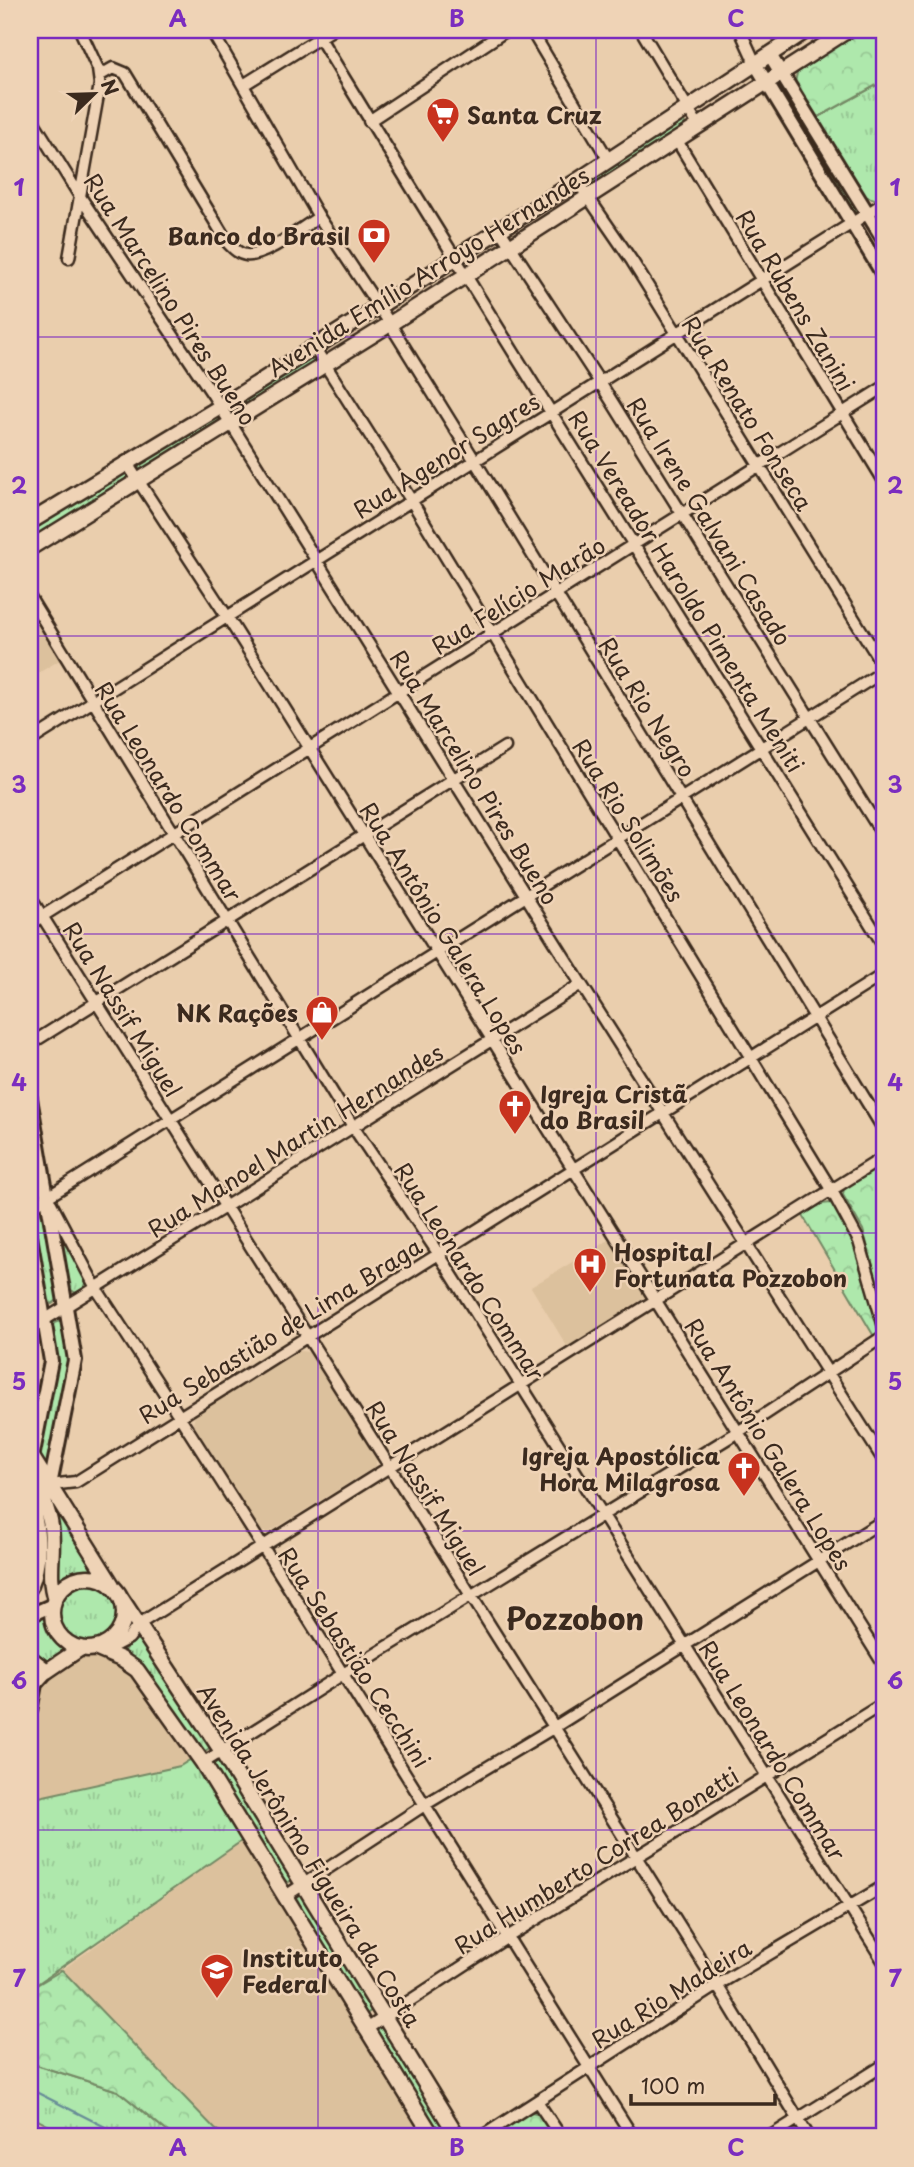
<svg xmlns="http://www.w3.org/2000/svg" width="914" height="2167" font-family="'Playpen Sans',sans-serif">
  <defs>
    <pattern id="grass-tufts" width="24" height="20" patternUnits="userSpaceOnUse" patternTransform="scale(1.75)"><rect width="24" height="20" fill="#aee8ac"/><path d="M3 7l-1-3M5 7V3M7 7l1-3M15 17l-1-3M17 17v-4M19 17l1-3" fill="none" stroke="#97c794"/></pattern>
    <pattern id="forest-crowns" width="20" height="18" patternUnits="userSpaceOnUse" patternTransform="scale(1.75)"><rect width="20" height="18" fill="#aee8ac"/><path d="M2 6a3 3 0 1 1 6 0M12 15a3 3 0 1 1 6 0" fill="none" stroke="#97c794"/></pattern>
  </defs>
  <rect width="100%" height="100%" fill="#eacead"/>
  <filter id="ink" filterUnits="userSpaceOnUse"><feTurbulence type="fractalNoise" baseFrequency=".0143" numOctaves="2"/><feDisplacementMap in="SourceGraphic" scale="14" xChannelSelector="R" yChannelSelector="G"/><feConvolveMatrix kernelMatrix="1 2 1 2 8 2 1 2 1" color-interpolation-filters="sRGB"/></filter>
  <g filter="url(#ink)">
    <path fill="#dcc19d" d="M 30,611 L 60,660 L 30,678 Z
      M 612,1238 L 644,1291 L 645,1297 L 568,1348 L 531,1287 Z
      M 299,1351 L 309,1352 L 376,1457 L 376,1466 L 268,1533 L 261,1531 L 193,1423 L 195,1416 Z
      M 99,1653 L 128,1666 L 193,1758 L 180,1766 L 30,1799 L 30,1759 L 43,1687 L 51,1676 L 83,1655 Z
      M 243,1840 L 426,2137 L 228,2137 L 215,2129 L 62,1970 Z"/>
    <path fill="url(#grass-tufts)" stroke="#748965" stroke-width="2" d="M 884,81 L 884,196 L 878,200 L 864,196 L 817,118 Z
      M 781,83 L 859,210 L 857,212 L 852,213 L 775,86 Z
      M 684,118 L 685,127 L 601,184 L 594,185 L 590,180 Z
      M 308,356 L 315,362 L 313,366 L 234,414 L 230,408 Z
      M 217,416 L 220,422 L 140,473 L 138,462 Z
      M 127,471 L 132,478 L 30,542 L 30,526 Z
      M 41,1212 L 60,1298 L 52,1304 L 46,1299 L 33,1223 L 35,1213 Z
      M 56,1229 L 87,1280 L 84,1289 L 76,1293 L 68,1288 Z
      M 60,1321 L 63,1323 L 70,1366 L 53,1463 L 46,1469 L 40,1454 L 57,1358 L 51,1330 L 54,1323 Z
      M 43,1483 L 98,1572 L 78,1572 L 62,1582 L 57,1577 Z
      M58 1612a30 30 0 1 1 60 0a30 30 0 1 1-60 0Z
      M 49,1613 L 55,1633 L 69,1648 L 42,1663 L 30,1652 L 30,1621 Z
      M 136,1640 L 140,1640 L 210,1740 L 211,1747 L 205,1751 L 200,1750 L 119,1654 Z
      M 193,1758 L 243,1840 L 30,1989 L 30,1799 L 180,1766 Z
      M 218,1759 L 292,1874 L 292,1880 L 284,1885 L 211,1769 L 212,1763 Z
      M 300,1893 L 306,1897 L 372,2003 L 372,2010 L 365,2015 L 293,1897 Z
      M 380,2025 L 385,2026 L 453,2137 L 437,2137 L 374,2028 Z
      M 30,2063 L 118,2091 L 174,2137 L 70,2137 L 30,2116 Z"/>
    <path fill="url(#forest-crowns)" stroke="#748965" stroke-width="2" d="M 859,30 L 884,30 L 884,81 L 817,118 L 795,82 L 798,69 Z
      M 884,1164 L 884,1306 L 863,1230 L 843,1195 L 844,1187 Z
      M 831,1203 L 851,1236 L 879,1331 L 875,1338 L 802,1214 L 821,1204 Z
      M 62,1970 L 215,2129 L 228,2137 L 174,2137 L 118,2091 L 30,2063 L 30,1989 Z
      M 531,2112 L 540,2114 L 554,2137 L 492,2137 Z"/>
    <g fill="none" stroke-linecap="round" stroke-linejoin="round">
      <path stroke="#688d97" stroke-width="2.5" d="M 30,2089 L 125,2137"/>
      <defs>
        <path id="minor" d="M 211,30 L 319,217 L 387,319 L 475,461 L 884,1130
          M 315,30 C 501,337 695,640 884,946
          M 531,30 L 608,159
          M 641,30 L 698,125
          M 740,30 L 756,65
          M 30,32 L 34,30
          M 99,76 L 113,68 L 125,73 L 228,243 C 233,248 238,254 246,255 C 264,258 303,227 319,217
          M 245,84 L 332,30
          M 30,116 L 81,198 L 213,395 L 581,984 L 884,1461
          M 369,121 L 507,30
          M 676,139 L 884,481
          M 577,181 L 632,261 L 884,667
          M 499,229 L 599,381 L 884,837
          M 69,258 L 100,84 L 98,69 L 80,30
          M 314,347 L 411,500 L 832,1191 L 859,1241 L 884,1327
          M 126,462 L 228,618 L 884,1665
          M 30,598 L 354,1128 L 438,1253 L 884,1962
          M 30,741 L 884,203
          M 30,897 L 717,1985 L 809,2137
          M 30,924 L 884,387
          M 30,1044 L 505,747
          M 51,1203 L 96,1288 C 280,1568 454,1854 633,2137
          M 30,1208 L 884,671
          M 30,1329 L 581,984
          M 50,1485 L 76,1482 L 884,974
          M 104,1645 L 112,1647 L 129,1638 L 139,1624 L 884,1157
          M 203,1763 L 343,1674 L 738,1432 L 884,1336
          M 284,1897 L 426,1804 L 553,1728 L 884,1520
          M 365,2030 L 506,1938 L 884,1703
          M 537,2101 L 561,2137
          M 481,2137 L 717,1985 L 884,1886
          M 769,2137 L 884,2065"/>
        <path id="tertiary" d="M 770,55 L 884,240
          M 756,65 L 884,276
          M 30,1098 L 75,1360 L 50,1485
          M 30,1236 L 51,1361 L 32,1458
          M 30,1615 L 53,1605
          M 30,1711 L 35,1684 L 47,1671"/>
        <path id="secondary" d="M 30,522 L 220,407 L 577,181 L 807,30
          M 30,548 L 390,324 L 848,30
          M 30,1454 L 112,1585
          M 33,1463 C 36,1483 45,1501 50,1521 C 56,1547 46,1573 55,1599
          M 30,1499 C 38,1527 42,1559 30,1587
          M52 1613a36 36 0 1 1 72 0a36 36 0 1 1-72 0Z
          M 121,1598 L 221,1750 L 458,2137
          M 95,1648 L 121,1659 L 137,1670 L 203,1763 L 433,2137
          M 30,1658 L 47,1671 L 81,1648"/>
      </defs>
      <use href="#minor" stroke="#3b2a1e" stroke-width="15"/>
      <use href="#tertiary" stroke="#3b2a1e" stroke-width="18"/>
      <use href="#secondary" stroke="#3b2a1e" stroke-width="19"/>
      <use href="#minor" stroke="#efd3b6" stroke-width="10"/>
      <use href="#tertiary" stroke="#efd3b6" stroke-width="12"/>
      <use href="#secondary" stroke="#efd3b6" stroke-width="14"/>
    </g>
  </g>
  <path fill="none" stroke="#7b2cbf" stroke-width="2" stroke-opacity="0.55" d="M 318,30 L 318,2137M 596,30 L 596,2137M 30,337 L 884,337M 30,636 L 884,636M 30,934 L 884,934M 30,1233 L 884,1233M 30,1531 L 884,1531M 30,1830 L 884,1830"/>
  <defs>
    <symbol id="supermarket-pin" viewBox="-11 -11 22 30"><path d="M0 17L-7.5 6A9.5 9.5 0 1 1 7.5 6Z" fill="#c8321e" stroke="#efd3b6"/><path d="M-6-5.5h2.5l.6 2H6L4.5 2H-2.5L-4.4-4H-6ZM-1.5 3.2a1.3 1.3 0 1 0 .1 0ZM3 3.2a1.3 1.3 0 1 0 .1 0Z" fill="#fff"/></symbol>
    <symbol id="bank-pin" viewBox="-11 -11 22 30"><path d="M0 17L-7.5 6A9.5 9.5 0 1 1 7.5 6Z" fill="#c8321e" stroke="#efd3b6"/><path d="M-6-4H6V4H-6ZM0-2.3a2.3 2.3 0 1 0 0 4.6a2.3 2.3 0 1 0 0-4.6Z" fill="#fff"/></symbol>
    <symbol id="shop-pin" viewBox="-11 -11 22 30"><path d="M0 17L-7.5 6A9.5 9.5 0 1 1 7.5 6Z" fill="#c8321e" stroke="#efd3b6"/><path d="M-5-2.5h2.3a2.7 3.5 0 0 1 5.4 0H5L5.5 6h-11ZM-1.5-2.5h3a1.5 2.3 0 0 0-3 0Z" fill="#fff"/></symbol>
    <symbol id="church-pin" viewBox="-11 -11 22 30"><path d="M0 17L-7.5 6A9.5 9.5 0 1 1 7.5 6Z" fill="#c8321e" stroke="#efd3b6"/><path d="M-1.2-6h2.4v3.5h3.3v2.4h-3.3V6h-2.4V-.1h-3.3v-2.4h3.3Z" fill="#fff"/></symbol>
    <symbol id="hospital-pin" viewBox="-11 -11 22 30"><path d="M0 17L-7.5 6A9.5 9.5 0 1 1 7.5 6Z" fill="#c8321e" stroke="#efd3b6"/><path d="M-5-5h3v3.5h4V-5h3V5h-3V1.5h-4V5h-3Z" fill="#fff"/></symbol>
    <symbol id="university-pin" viewBox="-11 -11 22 30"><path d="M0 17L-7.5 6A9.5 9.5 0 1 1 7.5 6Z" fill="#c8321e" stroke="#efd3b6"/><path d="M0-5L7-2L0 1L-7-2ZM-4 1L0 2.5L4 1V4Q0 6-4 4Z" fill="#fff"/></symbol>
  </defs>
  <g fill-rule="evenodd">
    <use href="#supermarket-pin" x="424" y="95" width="38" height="52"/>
    <use href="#bank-pin" x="355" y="216" width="38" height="52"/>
    <use href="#shop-pin" x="303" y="993" width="38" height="52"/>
    <use href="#church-pin" x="496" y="1087" width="38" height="52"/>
    <use href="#hospital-pin" x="571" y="1245" width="38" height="52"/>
    <use href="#church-pin" x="725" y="1449" width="38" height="52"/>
    <use href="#university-pin" x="198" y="1951" width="38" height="52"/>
  </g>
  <g text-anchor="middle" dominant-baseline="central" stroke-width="5" stroke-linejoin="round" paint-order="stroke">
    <g font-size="23" font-weight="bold" fill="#3b2a1e" stroke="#efd3b6" text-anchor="start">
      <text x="467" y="114">Santa Cruz</text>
      <text x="350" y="235" text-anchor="end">Banco do Brasil</text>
      <text x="298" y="1012" text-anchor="end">NK Rações</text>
      <text x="540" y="1093">Igreja Cristã<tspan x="540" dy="26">do Brasil</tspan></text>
      <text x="614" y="1251">Hospital<tspan x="614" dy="26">Fortunata Pozzobon</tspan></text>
      <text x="720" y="1455" text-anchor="end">Igreja Apostólica<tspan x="720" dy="26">Hora Milagrosa</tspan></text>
      <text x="242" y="1957">Instituto<tspan x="242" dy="26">Federal</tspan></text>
    </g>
    <g font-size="23" fill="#3b2a1e" stroke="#efd3b6">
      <text transform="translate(428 271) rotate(-32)">Avenida Emílio Arroyo Hernandes</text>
      <text transform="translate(171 299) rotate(57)">Rua Marcelino Pires Bueno</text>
      <text transform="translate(796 300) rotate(59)">Rua Rubens Zanini</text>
      <text transform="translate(748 413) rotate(58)">Rua Renato Fonseca</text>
      <text transform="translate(446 455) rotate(-32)">Rua Agenor Sagres</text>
      <text transform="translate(710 521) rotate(58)">Rua Irene Galvani Casado</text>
      <text transform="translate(687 591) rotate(58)">Rua Vereador Haroldo Pimenta Meniti</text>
      <text transform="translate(518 595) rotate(-32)">Rua Felício Marão</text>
      <text transform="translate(648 707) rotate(58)">Rua Rio Negro</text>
      <text transform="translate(475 777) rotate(58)">Rua Marcelino Pires Bueno</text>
      <text transform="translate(169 791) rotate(58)">Rua Leonardo Commar</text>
      <text transform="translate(629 820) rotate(58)">Rua Rio Solimões</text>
      <text transform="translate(444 928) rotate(58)">Rua Antônio Galera Lopes</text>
      <text transform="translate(123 1009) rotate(58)">Rua Nassif Miguel</text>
      <text transform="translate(295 1140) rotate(-32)">Rua Manoel Martin Hernandes</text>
      <text transform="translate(470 1271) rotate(57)">Rua Leonardo Commar</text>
      <text transform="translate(280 1330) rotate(-32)">Rua Sebastião de Lima Braga</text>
      <text transform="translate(769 1444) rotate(58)">Rua Antônio Galera Lopes</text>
      <text transform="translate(426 1488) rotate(58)">Rua Nassif Miguel</text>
      <text transform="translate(355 1657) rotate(57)">Rua Sebastião Cecchini</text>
      <text transform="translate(773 1750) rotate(58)">Rua Leonardo Commar</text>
      <text transform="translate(310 1855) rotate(58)">Avenida Jerônimo Figueira da Costa</text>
      <text transform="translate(596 1860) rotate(-32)">Rua Humberto Correa Bonetti</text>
      <text transform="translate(671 1993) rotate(-32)">Rua Rio Madeira</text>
    </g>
    <g font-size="30" font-weight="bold" fill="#3b2a1e" stroke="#efd3b6">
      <text x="575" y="1617">Pozzobon</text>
    </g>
  </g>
  <rect width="914" height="2167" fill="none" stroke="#efd3b6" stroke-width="77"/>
  <g transform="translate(94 94) rotate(67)" stroke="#efd3b6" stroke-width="5" paint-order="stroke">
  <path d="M0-5L12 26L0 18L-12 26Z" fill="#3b2a1e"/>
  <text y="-10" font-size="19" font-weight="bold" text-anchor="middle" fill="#3b2a1e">N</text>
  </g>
  <path d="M631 2094v10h144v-10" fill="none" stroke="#3b2a1e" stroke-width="3.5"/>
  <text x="641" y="2094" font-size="21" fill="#3b2a1e" stroke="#efd3b6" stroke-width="5" paint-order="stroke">100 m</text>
  <rect x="38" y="38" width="838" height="2090" fill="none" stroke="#7b2cbf" stroke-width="2.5"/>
  <g font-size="23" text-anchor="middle" font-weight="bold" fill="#7b2cbf">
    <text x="178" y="27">A</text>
    <text x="457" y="27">B</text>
    <text x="736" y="27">C</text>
    <text x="19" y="196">1</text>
    <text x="895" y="196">1</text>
    <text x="19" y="494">2</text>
    <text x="895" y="494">2</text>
    <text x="19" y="793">3</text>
    <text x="895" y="793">3</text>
    <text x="19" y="1091">4</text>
    <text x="895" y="1091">4</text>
    <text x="19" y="1390">5</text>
    <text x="895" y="1390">5</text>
    <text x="19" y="1689">6</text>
    <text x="895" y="1689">6</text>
    <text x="19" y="1987">7</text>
    <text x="895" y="1987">7</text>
    <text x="178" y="2156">A</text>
    <text x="457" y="2156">B</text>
    <text x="736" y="2156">C</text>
  </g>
</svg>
